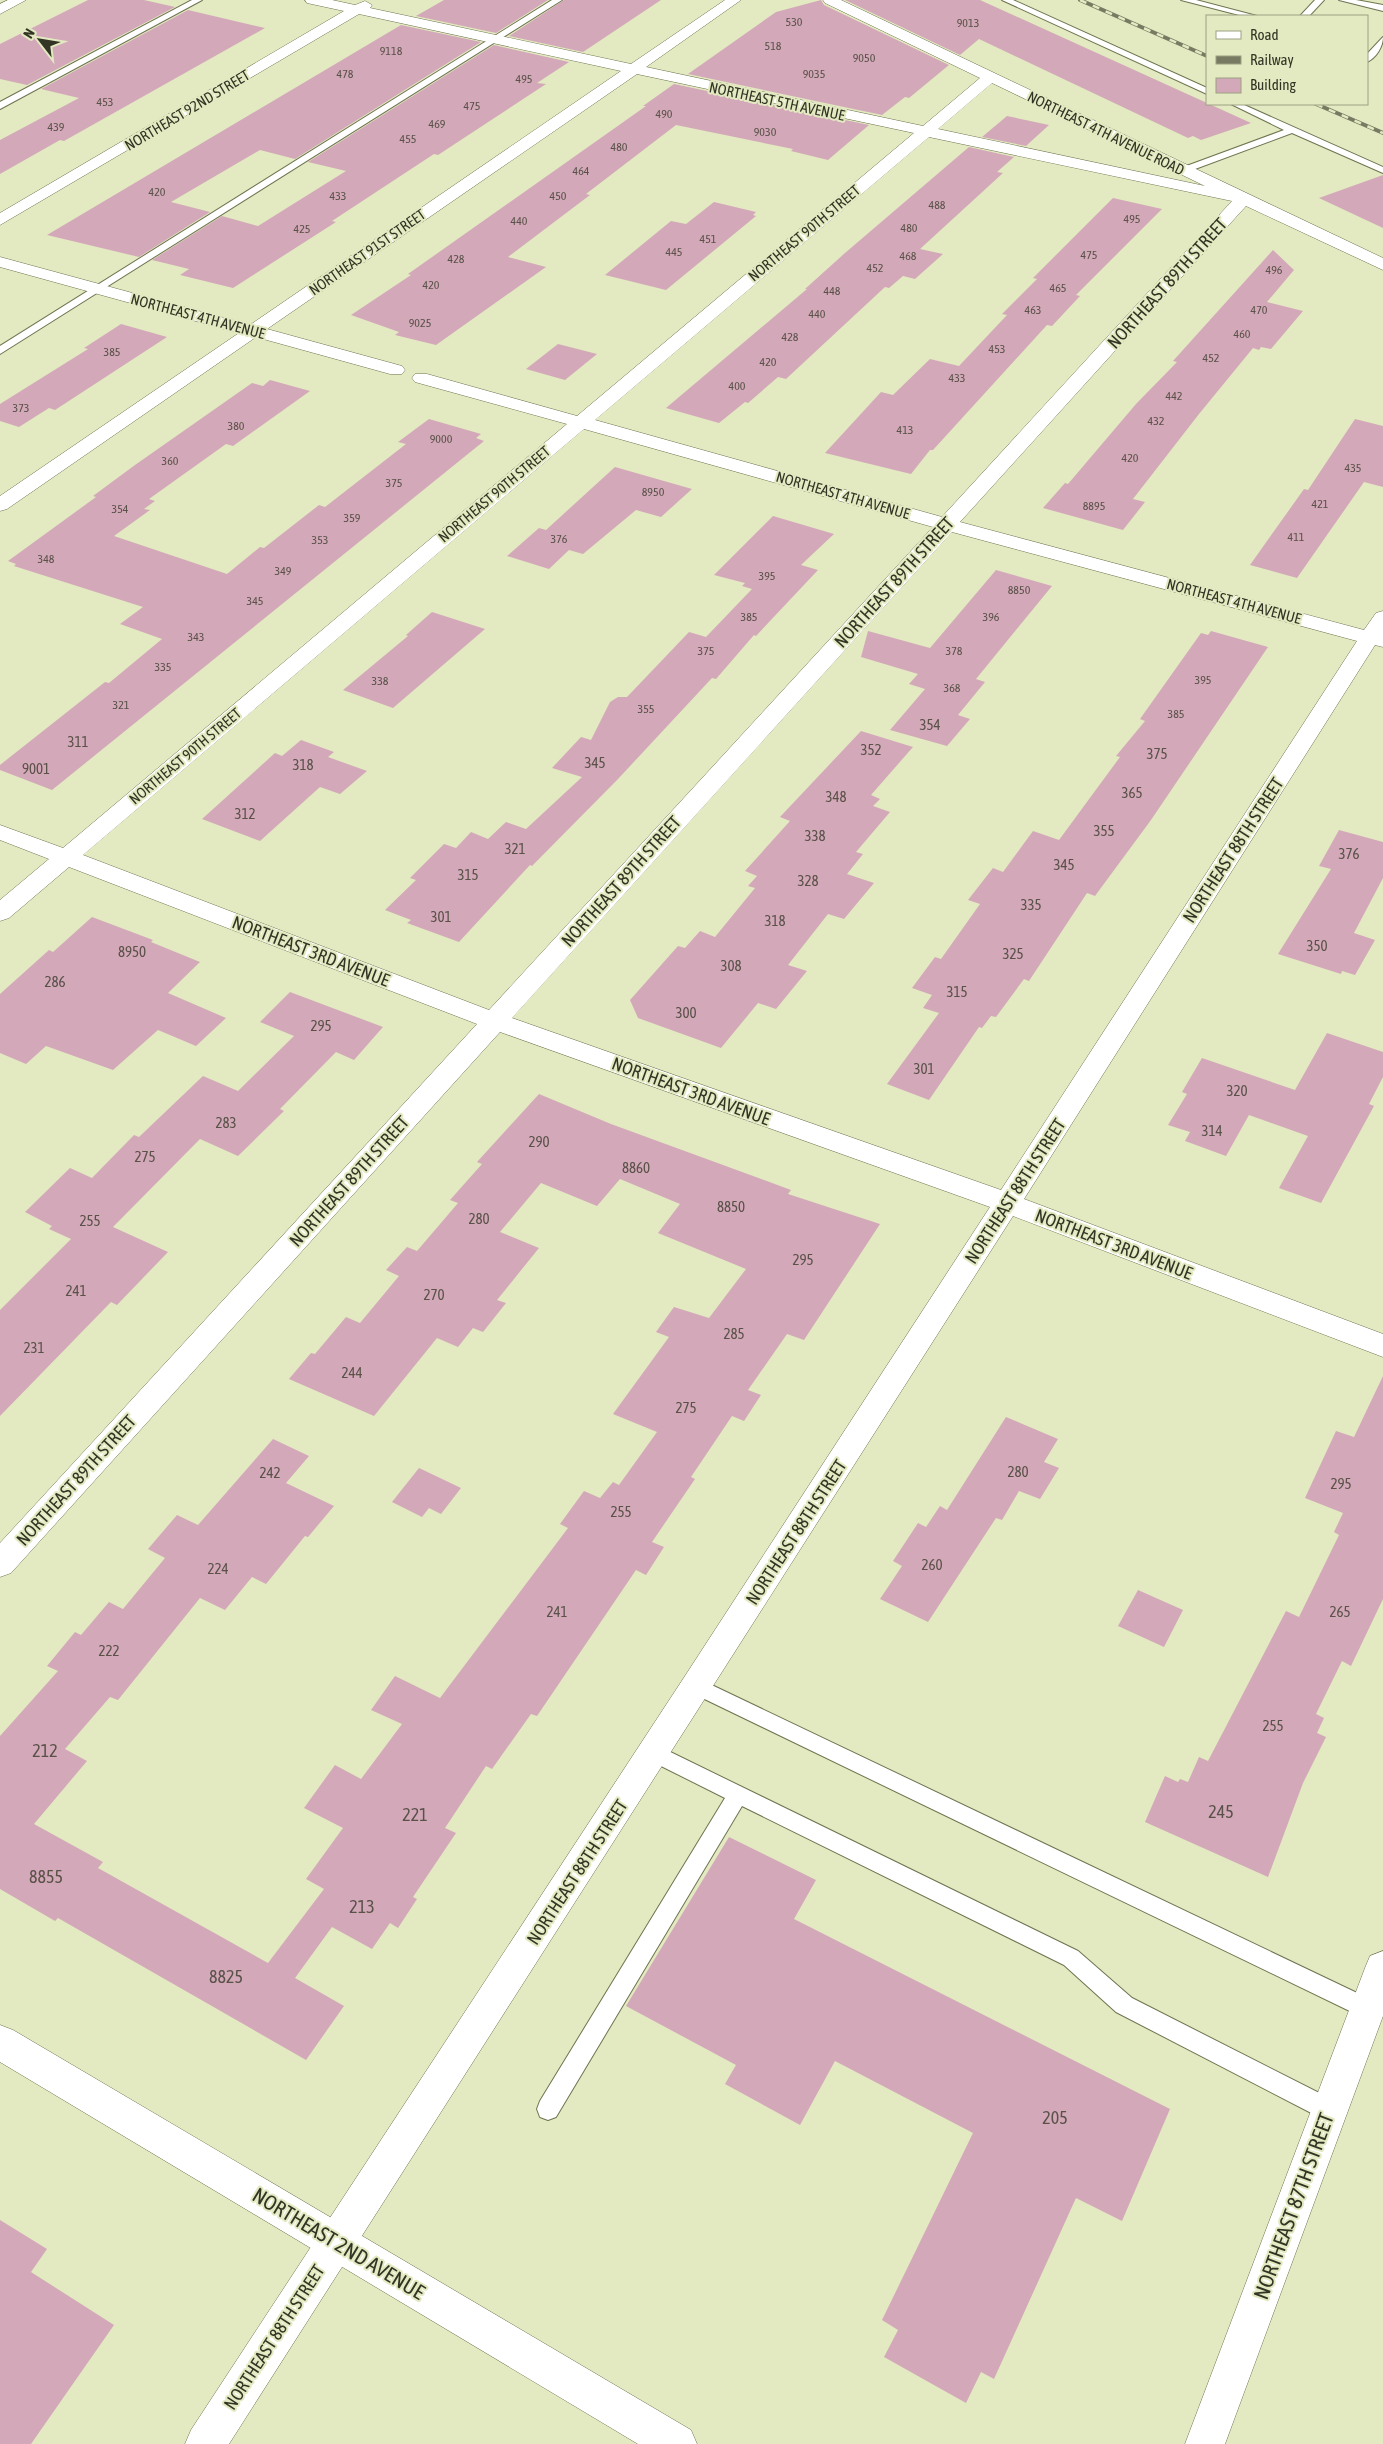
<svg xmlns="http://www.w3.org/2000/svg" width="1383" height="2444" font-family="'Asap Condensed',sans-serif">
  <rect width="100%" height="100%" fill="#e3e9c1"/>
  <path fill="#d3a9b9" d="M 88,0 L 144,0 L 175,7 L 27,85 L 0,79 L 0,44 Z
    M 444,0 L 548,0 L 496,33 L 416,16 Z
    M 564,0 L 661,0 L 583,52 L 509,36 Z
    M 821,0 L 824,5 L 949,65 L 909,98 L 905,97 L 882,115 L 688,74 L 776,12 Z
    M 845,0 L 980,0 L 1251,123 L 1201,140 L 1193,136 L 1188,138 L 979,39 L 960,55 Z
    M 188,10 L 265,28 L 64,141 L 60,140 L 0,174 L 0,140 L 79,98 L 41,89 Z
    M 401,25 L 481,42 L 295,159 L 260,150 L 171,202 L 210,212 L 139,257 L 47,235 Z
    M 494,45 L 569,62 L 537,83 L 546,84 L 438,155 L 434,154 L 332,221 L 336,222 L 233,288 L 180,275 L 189,269 L 152,260 L 222,216 L 258,226 L 346,171 L 308,162 Z
    M 674,84 L 869,125 L 828,160 L 791,151 L 793,149 L 676,125 L 586,194 L 590,195 L 508,257 L 546,267 L 436,345 L 395,335 L 399,332 L 351,315 L 411,275 L 408,274 L 646,106 L 643,106 Z
    M 1007,116 L 1049,125 L 1026,146 L 982,137 Z
    M 969,147 L 1014,157 L 997,172 L 1003,173 L 920,249 L 943,254 L 915,279 L 903,276 L 889,288 L 885,287 L 786,379 L 778,377 L 748,403 L 745,402 L 719,423 L 666,408 L 807,289 L 805,289 L 845,253 Z
    M 1383,175 L 1383,228 L 1319,198 Z
    M 1113,198 L 1162,209 L 1076,295 L 1080,296 L 1052,326 L 1047,325 L 933,450 L 930,450 L 911,474 L 825,453 L 881,392 L 893,395 L 930,359 L 959,366 L 1007,315 L 1002,314 L 1037,279 L 1033,278 Z
    M 714,202 L 756,212 L 753,215 L 756,216 L 666,290 L 605,275 L 671,221 L 686,224 Z
    M 1273,250 L 1294,270 L 1267,302 L 1303,311 L 1271,349 L 1261,347 L 1259,350 L 1253,348 L 1199,414 L 1133,499 L 1145,502 L 1123,530 L 1043,508 L 1065,483 L 1068,484 L 1136,404 L 1177,362 L 1173,361 Z
    M 121,324 L 167,337 L 55,410 L 49,408 L 19,427 L 0,421 L 0,404 L 88,349 L 84,348 Z
    M 558,344 L 597,354 L 565,380 L 526,369 Z
    M 270,380 L 310,391 L 233,446 L 226,444 L 149,499 L 155,501 L 144,509 L 150,510 L 114,536 L 227,574 L 260,547 L 264,548 L 319,505 L 325,507 L 406,444 L 398,442 L 429,419 L 481,434 L 476,438 L 484,441 L 52,790 L 0,770 L 0,765 L 105,682 L 109,683 L 162,639 L 120,624 L 143,607 L 14,566 L 16,564 L 8,561 L 96,497 L 93,496 L 135,465 L 252,383 L 263,386 Z
    M 1355,419 L 1383,426 L 1383,487 L 1364,482 L 1297,578 L 1250,565 L 1304,489 L 1308,490 Z
    M 615,467 L 692,489 L 661,517 L 636,510 L 583,554 L 569,550 L 549,569 L 507,556 L 539,528 L 546,530 Z
    M 773,516 L 834,534 L 801,565 L 818,570 L 756,636 L 754,635 L 716,679 L 712,678 L 618,779 L 532,866 L 530,865 L 459,942 L 407,923 L 411,920 L 385,910 L 416,880 L 410,878 L 444,844 L 456,848 L 471,832 L 488,839 L 506,822 L 526,829 L 582,777 L 552,768 L 581,737 L 591,740 L 610,702 L 618,697 L 627,697 L 689,632 L 706,637 L 752,589 L 742,586 L 745,583 L 714,575 Z
    M 996,570 L 1052,586 L 976,679 L 985,682 L 958,715 L 970,719 L 947,746 L 890,730 L 925,689 L 909,684 L 918,674 L 861,657 L 868,631 L 930,648 Z
    M 432,612 L 485,629 L 393,708 L 343,690 L 408,636 L 406,635 Z
    M 1211,631 L 1268,647 L 1151,820 L 1095,896 L 1087,893 L 1029,981 L 1024,979 L 996,1017 L 991,1016 L 982,1028 L 979,1027 L 929,1100 L 887,1084 L 939,1013 L 923,1008 L 932,995 L 912,988 L 935,957 L 941,959 L 980,904 L 968,900 L 993,868 L 1003,872 L 1033,831 L 1059,840 L 1120,757 L 1116,756 L 1145,721 L 1140,719 L 1201,633 L 1208,635 Z
    M 861,731 L 913,747 L 871,795 L 880,799 L 873,806 L 890,812 L 856,852 L 863,854 L 847,874 L 874,883 L 844,919 L 828,914 L 788,965 L 807,971 L 776,1009 L 758,1003 L 721,1048 L 638,1018 L 630,1000 L 678,946 L 685,948 L 700,931 L 715,937 L 755,888 L 748,886 L 757,876 L 745,871 L 790,821 L 780,817 Z
    M 301,740 L 334,752 L 328,757 L 367,771 L 340,794 L 320,787 L 260,841 L 202,819 L 275,753 L 282,756 Z
    M 1339,830 L 1383,842 L 1383,878 L 1354,933 L 1375,940 L 1355,975 L 1342,971 L 1341,974 L 1278,954 L 1331,869 L 1319,866 Z
    M 92,917 L 153,940 L 151,942 L 200,962 L 168,993 L 226,1018 L 196,1046 L 158,1030 L 113,1070 L 46,1046 L 26,1064 L 0,1053 L 0,994 L 49,950 L 53,952 Z
    M 290,992 L 383,1027 L 354,1060 L 336,1052 L 280,1109 L 284,1111 L 238,1156 L 200,1139 L 113,1227 L 168,1252 L 117,1305 L 111,1302 L 0,1416 L 0,1310 L 71,1239 L 49,1229 L 52,1226 L 25,1212 L 70,1168 L 92,1178 L 134,1135 L 139,1137 L 203,1076 L 238,1091 L 294,1036 L 260,1022 Z
    M 1327,1033 L 1383,1052 L 1383,1077 L 1369,1104 L 1374,1106 L 1321,1203 L 1279,1188 L 1308,1136 L 1249,1115 L 1226,1156 L 1185,1141 L 1190,1132 L 1168,1125 L 1187,1094 L 1182,1092 L 1202,1058 L 1295,1090 Z
    M 539,1094 L 611,1124 L 791,1190 L 788,1194 L 880,1224 L 804,1340 L 787,1334 L 748,1390 L 761,1395 L 744,1421 L 732,1416 L 691,1477 L 695,1479 L 652,1542 L 664,1547 L 646,1575 L 636,1570 L 537,1716 L 531,1714 L 492,1769 L 486,1766 L 445,1828 L 456,1833 L 413,1897 L 417,1899 L 398,1928 L 390,1923 L 372,1949 L 332,1927 L 295,1978 L 344,2006 L 306,2060 L 58,1918 L 55,1921 L 0,1889 L 0,1736 L 58,1671 L 47,1666 L 75,1632 L 81,1635 L 109,1602 L 123,1609 L 165,1558 L 148,1549 L 177,1515 L 198,1525 L 273,1439 L 309,1456 L 286,1483 L 334,1506 L 308,1537 L 305,1536 L 266,1584 L 252,1577 L 225,1610 L 200,1598 L 118,1700 L 110,1697 L 65,1749 L 87,1761 L 34,1824 L 103,1862 L 98,1868 L 268,1963 L 324,1889 L 306,1879 L 343,1828 L 304,1808 L 335,1765 L 361,1779 L 402,1724 L 371,1710 L 395,1676 L 440,1698 L 568,1528 L 560,1524 L 584,1491 L 600,1498 L 613,1482 L 619,1485 L 657,1432 L 613,1414 L 669,1337 L 656,1332 L 674,1307 L 709,1318 L 746,1269 L 658,1233 L 680,1204 L 620,1179 L 597,1206 L 541,1183 L 500,1232 L 539,1248 L 497,1300 L 506,1303 L 483,1332 L 473,1328 L 458,1347 L 437,1338 L 374,1416 L 289,1379 L 311,1353 L 315,1354 L 346,1317 L 360,1323 L 399,1276 L 386,1270 L 407,1247 L 417,1251 L 458,1203 L 450,1200 L 482,1164 L 477,1162 Z
    M 1383,1376 L 1383,1599 L 1351,1666 L 1342,1661 L 1316,1714 L 1324,1718 L 1317,1733 L 1326,1737 L 1303,1783 L 1268,1877 L 1145,1822 L 1165,1776 L 1178,1782 L 1180,1779 L 1188,1782 L 1199,1757 L 1208,1761 L 1286,1611 L 1299,1617 L 1339,1535 L 1334,1532 L 1343,1513 L 1305,1498 L 1336,1431 L 1354,1437 Z
    M 1006,1417 L 1058,1439 L 1044,1462 L 1059,1468 L 1040,1499 L 1019,1491 L 1002,1520 L 996,1518 L 928,1622 L 880,1599 L 902,1566 L 893,1561 L 918,1523 L 926,1527 L 940,1506 L 947,1510 Z
    M 419,1468 L 461,1488 L 441,1514 L 429,1508 L 422,1517 L 392,1502 Z
    M 1138,1590 L 1183,1610 L 1164,1647 L 1118,1626 Z
    M 729,1837 L 816,1880 L 794,1919 L 1170,2109 L 1122,2221 L 1076,2198 L 994,2379 L 981,2372 L 966,2403 L 884,2357 L 898,2330 L 882,2320 L 973,2133 L 835,2061 L 800,2125 L 725,2084 L 736,2065 L 626,2006 Z
    M 0,2220 L 47,2249 L 31,2272 L 114,2325 L 31,2444 L 0,2444 Z"/>
  <g fill="none" stroke-linecap="round" stroke-linejoin="round">
    <defs>
      <path id="lane" d="M 192,0 L 202,0 L 0,109 L 0,102 Z
        M 552,0 L 562,0 L 0,354 L 0,346 Z
        M 1002,0 L 1013,0 L 1207,88 L 1207,94 Z
        M 1181,0 L 1196,0 L 1257,16 L 1243,16 Z
        M 1315,0 L 1324,0 L 1309,16 L 1300,16 Z
        M 1339,0 L 1356,0 L 1383,5 L 1383,11 Z
        M 1383,37 C 1383,47 1376,58 1367,62 L 1367,54 Z
        M 1231,104 L 1242,104 L 1383,167 L 1383,173 L 1292,133 L 1187,172 L 1181,172 L 1181,168 L 1284,130 Z
        M 697,1678 L 1376,2002 L 1379,2009 L 1376,2016 L 1368,2019 L 1360,2016 L 690,1692 L 687,1686 L 690,1680 Z
        M 654,1744 L 1078,1951 L 1132,1998 L 1337,2102 L 1340,2110 L 1337,2118 L 1329,2121 L 1321,2118 L 1116,2012 L 1064,1965 L 742,1806 L 556,2117 L 548,2120 L 540,2117 L 537,2109 L 540,2101 L 725,1798 L 647,1759 L 644,1753 L 647,1747 Z"/>
      <path id="street" d="M 8,0 L 26,0 L 0,14 L 0,4 Z
        M 305,0 L 332,0 L 355,5 L 365,1 L 372,5 L 370,8 L 631,64 L 725,0 L 741,0 L 646,67 L 923,126 L 980,78 L 825,3 L 823,0 L 841,0 L 1383,258 L 1383,270 L 1246,206 L 960,522 L 1364,630 L 1376,613 L 1383,611 L 1383,647 L 1375,645 L 1024,1199 L 1383,1334 L 1383,1357 L 1013,1216 L 229,2444 L 185,2444 L 191,2430 L 685,1676 L 990,1207 L 500,1032 L 11,1573 L 0,1577 L 0,1543 L 477,1024 L 69,867 L 9,918 L 0,921 L 0,900 L 49,859 L 0,840 L 0,825 L 63,848 L 567,424 L 415,382 L 412,378 L 415,374 L 427,374 L 577,416 L 914,133 L 637,74 L 267,329 L 402,366 L 405,370 L 402,374 L 390,374 L 256,337 L 7,509 L 0,511 L 0,496 L 239,333 L 0,267 L 0,257 L 250,325 L 621,71 L 359,14 L 0,225 L 0,213 L 344,11 L 307,3 ZM 992,83 L 1205,186 L 938,129 ZM 929,137 L 1232,201 L 942,517 L 595,420 ZM 584,429 L 933,527 L 489,1010 L 83,855 ZM 952,532 L 1357,641 L 1001,1190 L 512,1018 Z"/>
      <path id="secondary" d="M 1383,1951 L 1383,2016 L 1225,2444 L 1185,2444 L 1365,1968 L 1370,1956 Z
        M 0,2025 L 13,2030 L 691,2430 L 697,2444 L 638,2444 L 0,2062 Z"/>
    </defs>
    <use href="#lane" stroke="#6f7450" stroke-width="2"/>
    <use href="#street" stroke="#6f7450" stroke-width="1"/>
    <use href="#secondary" stroke="#6f7450" stroke-width="1"/>
    <use href="#lane" fill="#fff" fill-rule="evenodd"/>
    <use href="#street" fill="#fff" fill-rule="evenodd"/>
    <use href="#secondary" fill="#fff" fill-rule="evenodd"/>
    <defs>
      <path id="rail" d="M 1080,0 L 1207,56
        M 1316,104 L 1383,133"/>
    </defs>
    <use href="#rail" stroke="#787b62" stroke-width="4"/>
    <use href="#rail" stroke="#e3e9c1" stroke-width="2.5" stroke-dasharray="7" stroke-linecap="butt"/>
  </g>
  <g text-anchor="middle" dominant-baseline="central" stroke-width="4" stroke-linejoin="round" paint-order="stroke">
    <g font-size="12" fill="#5a5149">
      <text x="794" y="22">530</text>
      <text x="968" y="23">9013</text>
      <text x="773" y="46">518</text>
      <text x="391" y="51">9118</text>
      <text x="864" y="58">9050</text>
      <text x="345" y="74">478</text>
      <text x="814" y="74">9035</text>
      <text x="524" y="79">495</text>
      <text x="105" y="102">453</text>
      <text x="472" y="106">475</text>
      <text x="664" y="114">490</text>
      <text x="437" y="124">469</text>
      <text x="56" y="127">439</text>
      <text x="765" y="132">9030</text>
      <text x="408" y="139">455</text>
      <text x="619" y="147">480</text>
      <text x="581" y="171">464</text>
      <text x="157" y="192">420</text>
      <text x="338" y="196">433</text>
      <text x="558" y="196">450</text>
      <text x="937" y="205">488</text>
      <text x="1132" y="219">495</text>
      <text x="519" y="221">440</text>
      <text x="909" y="228">480</text>
      <text x="302" y="229">425</text>
      <text x="708" y="239">451</text>
      <text x="674" y="252">445</text>
      <text x="1089" y="255">475</text>
      <text x="908" y="256">468</text>
      <text x="456" y="259">428</text>
      <text x="875" y="268">452</text>
      <text x="1274" y="270">496</text>
      <text x="431" y="285">420</text>
      <text x="1058" y="288">465</text>
      <text x="832" y="291">448</text>
      <text x="1033" y="310">463</text>
      <text x="1259" y="310">470</text>
      <text x="817" y="314">440</text>
      <text x="420" y="323">9025</text>
      <text x="1242" y="334">460</text>
      <text x="790" y="337">428</text>
      <text x="997" y="349">453</text>
      <text x="112" y="352">385</text>
      <text x="1211" y="358">452</text>
      <text x="768" y="362">420</text>
      <text x="957" y="378">433</text>
      <text x="737" y="386">400</text>
      <text x="1174" y="396">442</text>
      <text x="21" y="408">373</text>
      <text x="1156" y="421">432</text>
      <text x="236" y="426">380</text>
      <text x="905" y="430">413</text>
      <text x="441" y="439">9000</text>
      <text x="1130" y="458">420</text>
      <text x="170" y="461">360</text>
      <text x="1353" y="468">435</text>
      <text x="394" y="483">375</text>
      <text x="653" y="492">8950</text>
      <text x="1320" y="504">421</text>
      <text x="1094" y="506">8895</text>
      <text x="120" y="509">354</text>
      <text x="352" y="518">359</text>
      <text x="1296" y="537">411</text>
      <text x="559" y="539">376</text>
      <text x="320" y="540">353</text>
      <text x="46" y="559">348</text>
      <text x="283" y="571">349</text>
      <text x="767" y="576">395</text>
      <text x="1019" y="590">8850</text>
      <text x="255" y="601">345</text>
      <text x="749" y="617">385</text>
      <text x="991" y="617">396</text>
      <text x="196" y="637">343</text>
      <text x="706" y="651">375</text>
      <text x="954" y="651">378</text>
      <text x="163" y="667">335</text>
      <text x="1203" y="680">395</text>
      <text x="380" y="681">338</text>
      <text x="952" y="688">368</text>
      <text x="121" y="705">321</text>
      <text x="646" y="709">355</text>
      <text x="1176" y="714">385</text>
    </g>
    <g font-size="15" fill="#323424" stroke="#e3e9c1">
      <text transform="translate(777 101) rotate(12)">NORTHEAST 5TH AVENUE</text>
      <text transform="translate(187 110) rotate(-31)">NORTHEAST 92ND STREET</text>
      <text transform="translate(1106 133) rotate(26)">NORTHEAST 4TH AVENUE ROAD</text>
      <text transform="translate(804 233) rotate(-40)">NORTHEAST 90TH STREET</text>
      <text transform="translate(367 252) rotate(-35)">NORTHEAST 91ST STREET</text>
      <text transform="translate(198 316) rotate(15)">NORTHEAST 4TH AVENUE</text>
      <text transform="translate(494 494) rotate(-40)">NORTHEAST 90TH STREET</text>
      <text transform="translate(843 495) rotate(16)">NORTHEAST 4TH AVENUE</text>
      <text transform="translate(1234 601) rotate(15)">NORTHEAST 4TH AVENUE</text>
      <text transform="translate(185 756) rotate(-40)">NORTHEAST 90TH STREET</text>
    </g>
    <g font-size="15" fill="#5a5149">
      <text x="930" y="724">354</text>
      <text x="78" y="741">311</text>
      <text x="871" y="749">352</text>
      <text x="1157" y="753">375</text>
      <text x="595" y="762">345</text>
      <text x="303" y="764">318</text>
      <text x="36" y="768">9001</text>
      <text x="1132" y="792">365</text>
      <text x="836" y="796">348</text>
      <text x="245" y="813">312</text>
      <text x="1104" y="830">355</text>
      <text x="815" y="835">338</text>
      <text x="515" y="848">321</text>
      <text x="1349" y="853">376</text>
      <text x="1064" y="864">345</text>
      <text x="468" y="874">315</text>
      <text x="808" y="880">328</text>
      <text x="1031" y="904">335</text>
      <text x="441" y="916">301</text>
      <text x="775" y="920">318</text>
      <text x="1317" y="945">350</text>
      <text x="132" y="951">8950</text>
      <text x="1013" y="953">325</text>
      <text x="731" y="965">308</text>
      <text x="55" y="981">286</text>
      <text x="957" y="991">315</text>
      <text x="686" y="1012">300</text>
      <text x="321" y="1025">295</text>
      <text x="924" y="1068">301</text>
      <text x="1237" y="1090">320</text>
      <text x="226" y="1122">283</text>
      <text x="1212" y="1130">314</text>
      <text x="539" y="1141">290</text>
      <text x="145" y="1156">275</text>
      <text x="636" y="1167">8860</text>
      <text x="731" y="1206">8850</text>
      <text x="479" y="1218">280</text>
      <text x="90" y="1220">255</text>
      <text x="803" y="1259">295</text>
      <text x="76" y="1290">241</text>
      <text x="434" y="1294">270</text>
      <text x="734" y="1333">285</text>
      <text x="34" y="1347">231</text>
      <text x="352" y="1372">244</text>
      <text x="686" y="1407">275</text>
      <text x="1018" y="1471">280</text>
      <text x="270" y="1472">242</text>
      <text x="1341" y="1483">295</text>
      <text x="621" y="1511">255</text>
      <text x="932" y="1564">260</text>
      <text x="218" y="1568">224</text>
      <text x="557" y="1611">241</text>
      <text x="1340" y="1611">265</text>
      <text x="109" y="1650">222</text>
      <text x="1273" y="1725">255</text>
    </g>
    <g font-size="18" fill="#323424" stroke="#e3e9c1">
      <text transform="translate(1167 283) rotate(-48)">NORTHEAST 89TH STREET</text>
      <text transform="translate(894 582) rotate(-48)">NORTHEAST 89TH STREET</text>
      <text transform="translate(1233 850) rotate(-57)">NORTHEAST 88TH STREET</text>
      <text transform="translate(621 881) rotate(-48)">NORTHEAST 89TH STREET</text>
      <text transform="translate(311 951) rotate(21)">NORTHEAST 3RD AVENUE</text>
      <text transform="translate(691 1091) rotate(20)">NORTHEAST 3RD AVENUE</text>
      <text transform="translate(349 1181) rotate(-48)">NORTHEAST 89TH STREET</text>
      <text transform="translate(1015 1191) rotate(-57)">NORTHEAST 88TH STREET</text>
      <text transform="translate(1114 1244) rotate(21)">NORTHEAST 3RD AVENUE</text>
      <text transform="translate(76 1480) rotate(-48)">NORTHEAST 89TH STREET</text>
      <text transform="translate(796 1532) rotate(-57)">NORTHEAST 88TH STREET</text>
      <text transform="translate(577 1872) rotate(-57)">NORTHEAST 88TH STREET</text>
      <text transform="translate(274 2337) rotate(-57)">NORTHEAST 88TH STREET</text>
    </g>
    <g font-size="18" fill="#5a5149">
      <text x="45" y="1750">212</text>
      <text x="1221" y="1811">245</text>
      <text x="415" y="1814">221</text>
      <text x="46" y="1876">8855</text>
      <text x="362" y="1906">213</text>
      <text x="226" y="1976">8825</text>
      <text x="1055" y="2117">205</text>
    </g>
    <g font-size="21" fill="#323424" stroke="#e3e9c1">
      <text transform="translate(1293 2206) rotate(-70)">NORTHEAST 87TH STREET</text>
      <text transform="translate(339 2243) rotate(31)">NORTHEAST 2ND AVENUE</text>
    </g>
  </g>
  <rect x="1206" y="15" width="162" height="90" fill="#e3e9c1" stroke="#9ca182"/>
  <rect x="1216" y="31" width="25" height="8" fill="#ffffff" stroke="#9ca182"/>
  <text x="1250" y="40" font-size="15" fill="#323424">Road</text>
  <rect x="1216" y="56" width="25" height="8" fill="#787b62" stroke="#9ca182"/>
  <text x="1250" y="65" font-size="15" fill="#323424">Railway</text>
  <rect x="1216" y="78" width="25" height="15" fill="#d3a9b9" stroke="#9ca182"/>
  <text x="1250" y="90" font-size="15" fill="#323424">Building</text>
  <g transform="translate(40 40) rotate(301)" stroke="#e3e9c1" stroke-width="4" paint-order="stroke">
  <path d="M0-4L9 19L0 12L-9 19Z" fill="#323424"/>
  <text y="-8" font-size="14" font-weight="bold" text-anchor="middle" fill="#323424">N</text>
  </g>
</svg>
